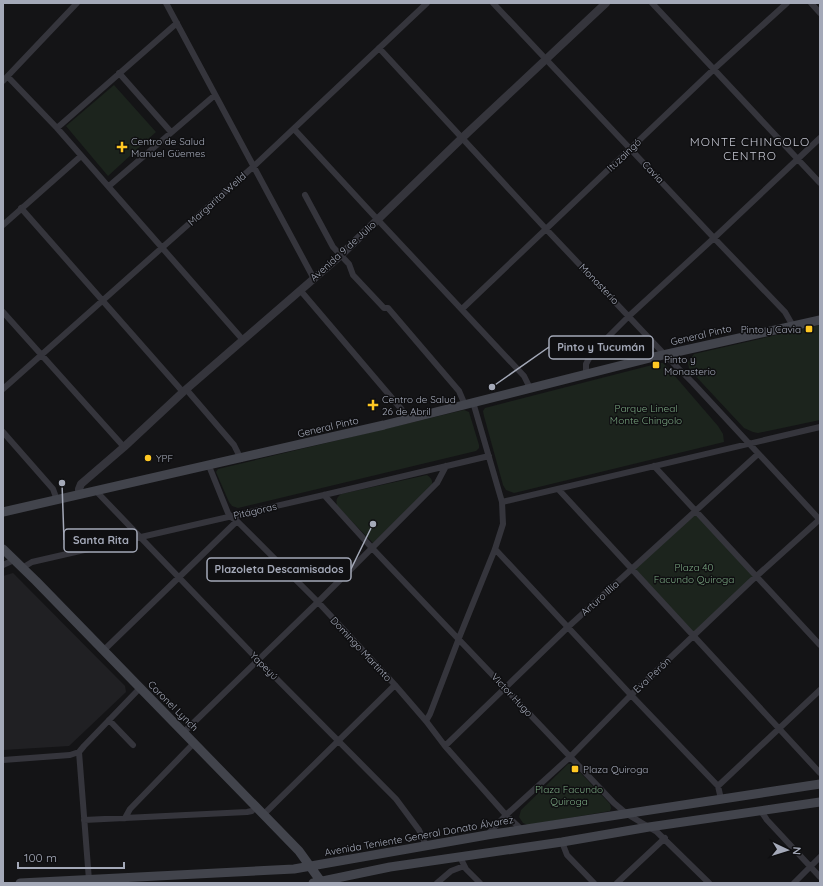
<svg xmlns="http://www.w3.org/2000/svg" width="823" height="886" font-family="Quicksand,sans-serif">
  <rect width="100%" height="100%" fill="#141416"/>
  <path fill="#202023" d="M 13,573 L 125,686 L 126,692 L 69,746 L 3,750 L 3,576 Z"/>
  <path fill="#1c241d" d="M 114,85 L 156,132 L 108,176 L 66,126 Z
    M 820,325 L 820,420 L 758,433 L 753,432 L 744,428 L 689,369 L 688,362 L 694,354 Z
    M 660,363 L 663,363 L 668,368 L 718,426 L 723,434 L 724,442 L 514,493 L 506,490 L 503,485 L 484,416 L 483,411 L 485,408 Z
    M 464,410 L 469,412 L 479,445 L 479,448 L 476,451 L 238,508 L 232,506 L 229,502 L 216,472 L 218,469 Z
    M 427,475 C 431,478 433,480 432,485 L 373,543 L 337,506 C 336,500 336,498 341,494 Z
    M 695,511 L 757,577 L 694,637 L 631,569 Z
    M 568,764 L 572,764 L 574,766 L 610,804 L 611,808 L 610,811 L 528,825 L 523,823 L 519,817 L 521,810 Z"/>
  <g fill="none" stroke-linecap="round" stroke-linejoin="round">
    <path stroke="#35353c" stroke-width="6" d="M 166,3 L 314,279
      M 493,3 L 714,238 L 785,312 L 793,326
      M 652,3 L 820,183
      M 811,3 L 820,13
      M 379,48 L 546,229 L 665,355 L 693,383 L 820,520
      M 119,73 L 171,132
      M 8,77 L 57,128 L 243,340
      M 3,81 L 77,3
      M 57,128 L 177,23
      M 294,129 L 378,220 L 524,376 L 530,388
      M 109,186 L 215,95
      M 305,195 L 333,247 L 349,264 L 353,275 L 384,308 L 388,308 L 459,391 L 465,405
      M 21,208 L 183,392
      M 3,225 L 81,156
      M 300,290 L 403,411 L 407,420
      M 462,309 L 714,69 L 787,3
      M 3,312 L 124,447
      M 586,374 L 586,364 L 592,353 L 629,316 L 714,238 L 820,138
      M 3,389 L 254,166 L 427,3
      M 186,389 L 234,445 L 241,459
      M 3,432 L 53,489 L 57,500
      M 209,466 L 228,513 L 231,517 L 237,521 L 318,602 L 395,685 L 426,721 L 445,746 L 506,815 L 521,829
      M 654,466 L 820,645
      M 559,490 L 820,773
      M 96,491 L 258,660 L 396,799 L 419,830 L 426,845
      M 324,495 L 372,548 L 614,803 L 627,814 L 657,832 L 709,883
      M 502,502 L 820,427
      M 495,549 L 631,695 L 718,786 L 721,799
      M 3,565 L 14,560
      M 22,568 L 32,562 L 324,495 L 489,456
      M 104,650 L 237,521
      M 109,720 L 133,745
      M 426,721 L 430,714 L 459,638 L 495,549 L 503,524 L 502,502 L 473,402
      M 184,732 L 318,602 L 437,483 L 446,466
      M 445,746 L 568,627 L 758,454
      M 3,760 L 70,755 L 79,752
      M 718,786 L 820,690
      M 761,811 L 767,820 L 820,877
      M 264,814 L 395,685
      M 125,818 L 130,809 L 194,743
      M 84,820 L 247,812 L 252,811 L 256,806
      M 487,835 L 506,815 L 570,757 L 631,695 L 750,582 L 820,519
      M 562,842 L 567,855 L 594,883
      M 460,857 L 466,869 L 480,883
      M 89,880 L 79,752 L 84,746 L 140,688
      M 437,883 L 451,871 L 464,866
      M 617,883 L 665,838
      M 794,883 L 820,857"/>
    <path stroke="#35353c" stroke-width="8" d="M 79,494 L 79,489 L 81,484 L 88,478 L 124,447 L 183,392 L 340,256 L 462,138 L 606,3"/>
    <path stroke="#42444c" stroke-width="9" d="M 3,512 L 384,425 L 654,357 L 820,320
      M 3,549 L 36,581 L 299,851 L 322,883
      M 20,883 L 294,869 L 487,835 L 820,784
      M 313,883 L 390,867 L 562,842 L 649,827 L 820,802"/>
  </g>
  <g fill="#ffc823" stroke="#0f0f11" stroke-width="1.5">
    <path d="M120 141h4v4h4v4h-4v4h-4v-4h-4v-4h4z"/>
    <rect x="805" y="325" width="8" height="8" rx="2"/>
    <rect x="652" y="361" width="8" height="8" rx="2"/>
    <path d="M371 399h4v4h4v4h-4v4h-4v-4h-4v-4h4z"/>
    <circle cx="148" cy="458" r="4"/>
    <rect x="571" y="765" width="8" height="8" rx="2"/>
  </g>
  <g text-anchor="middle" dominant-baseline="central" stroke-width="3" stroke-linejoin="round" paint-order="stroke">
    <g font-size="10" fill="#a4a9b8" stroke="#0f0f11" text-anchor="start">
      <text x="131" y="141">Centro de Salud<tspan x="131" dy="12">Manuel Güemes</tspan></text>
      <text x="801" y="329" text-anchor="end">Pinto y Cavia</text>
      <text x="664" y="359">Pinto y<tspan x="664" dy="12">Monasterio</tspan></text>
      <text x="382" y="399">Centro de Salud<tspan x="382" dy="12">26 de Abril</tspan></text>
      <text x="156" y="458">YPF</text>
      <text x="583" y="769">Plaza Quiroga</text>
    </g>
    <g font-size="10" fill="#a4a9b8" stroke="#0f0f11">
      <text transform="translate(624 155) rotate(-44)">Ituzaingó</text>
      <text transform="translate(653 172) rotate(47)">Cavia</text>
      <text transform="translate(217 199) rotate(-42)">Margarita Weild</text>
      <text transform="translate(343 251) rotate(-42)">Avenida 9 de Julio</text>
      <text transform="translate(599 284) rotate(46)">Monasterio</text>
      <text transform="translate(701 335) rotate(-13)">General Pinto</text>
      <text transform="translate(328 427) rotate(-13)">General Pinto</text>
      <text transform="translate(255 511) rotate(-13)">Pitágoras</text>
      <text transform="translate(600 598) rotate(-42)">Arturo Illia</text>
      <text transform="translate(361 649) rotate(47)">Domingo Martinto</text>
      <text transform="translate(264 666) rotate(45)">Yapeyú</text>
      <text transform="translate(652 675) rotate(-43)">Eva Perón</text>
      <text transform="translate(512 695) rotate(47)">Victor Hugo</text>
      <text transform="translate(173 706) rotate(45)">Coronel Lynch</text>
      <text transform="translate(419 836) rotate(-10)">Avenida Teniente General Donato Álvarez</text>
    </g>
    <g font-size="10" fill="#79a580" stroke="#0f0f11">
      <text x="646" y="408">Parque Lineal<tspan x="646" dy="12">Monte Chingolo</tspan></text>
      <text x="694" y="567">Plaza 40<tspan x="694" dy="12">Facundo Quiroga</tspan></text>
      <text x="569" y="789">Plaza Facundo<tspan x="569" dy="12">Quiroga</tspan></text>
    </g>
    <g font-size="12" letter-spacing="1" fill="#c6c8d3" stroke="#0f0f11">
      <text x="750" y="141">MONTE CHINGOLO<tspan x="750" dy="14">CENTRO</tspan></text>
    </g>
  </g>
  <path fill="none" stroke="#a4a9b8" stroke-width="1.5" d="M492 387L549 347M62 483L64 540M373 524L351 569"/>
  <g fill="#a4a9b8" stroke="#0f0f11" stroke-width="1.5">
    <circle cx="492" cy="387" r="4"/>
    <circle cx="62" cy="483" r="4"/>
    <circle cx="373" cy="524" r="4"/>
  </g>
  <g fill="#0f0f11" stroke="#a4a9b8" stroke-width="1.5">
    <rect x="549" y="336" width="104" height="23" rx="4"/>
    <rect x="64" y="529" width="73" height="23" rx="4"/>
    <rect x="207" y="558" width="144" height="23" rx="4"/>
  </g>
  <g font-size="11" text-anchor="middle" font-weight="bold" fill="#a4a9b8">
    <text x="601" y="351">Pinto y Tucumán</text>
    <text x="101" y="544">Santa Rita</text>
    <text x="279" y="573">Plazoleta Descamisados</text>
  </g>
  <rect width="823" height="886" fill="none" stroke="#a4a9b8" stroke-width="8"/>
  <g transform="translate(787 850) rotate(94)" stroke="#0f0f11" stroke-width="3" paint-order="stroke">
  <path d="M0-3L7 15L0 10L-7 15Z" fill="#a4a9b8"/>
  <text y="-6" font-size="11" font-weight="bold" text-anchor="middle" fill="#a4a9b8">N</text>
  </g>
  <path d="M18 862v6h106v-6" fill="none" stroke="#a4a9b8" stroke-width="2"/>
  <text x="24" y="862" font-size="12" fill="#a4a9b8" stroke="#0f0f11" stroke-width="3" paint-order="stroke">100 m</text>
</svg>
